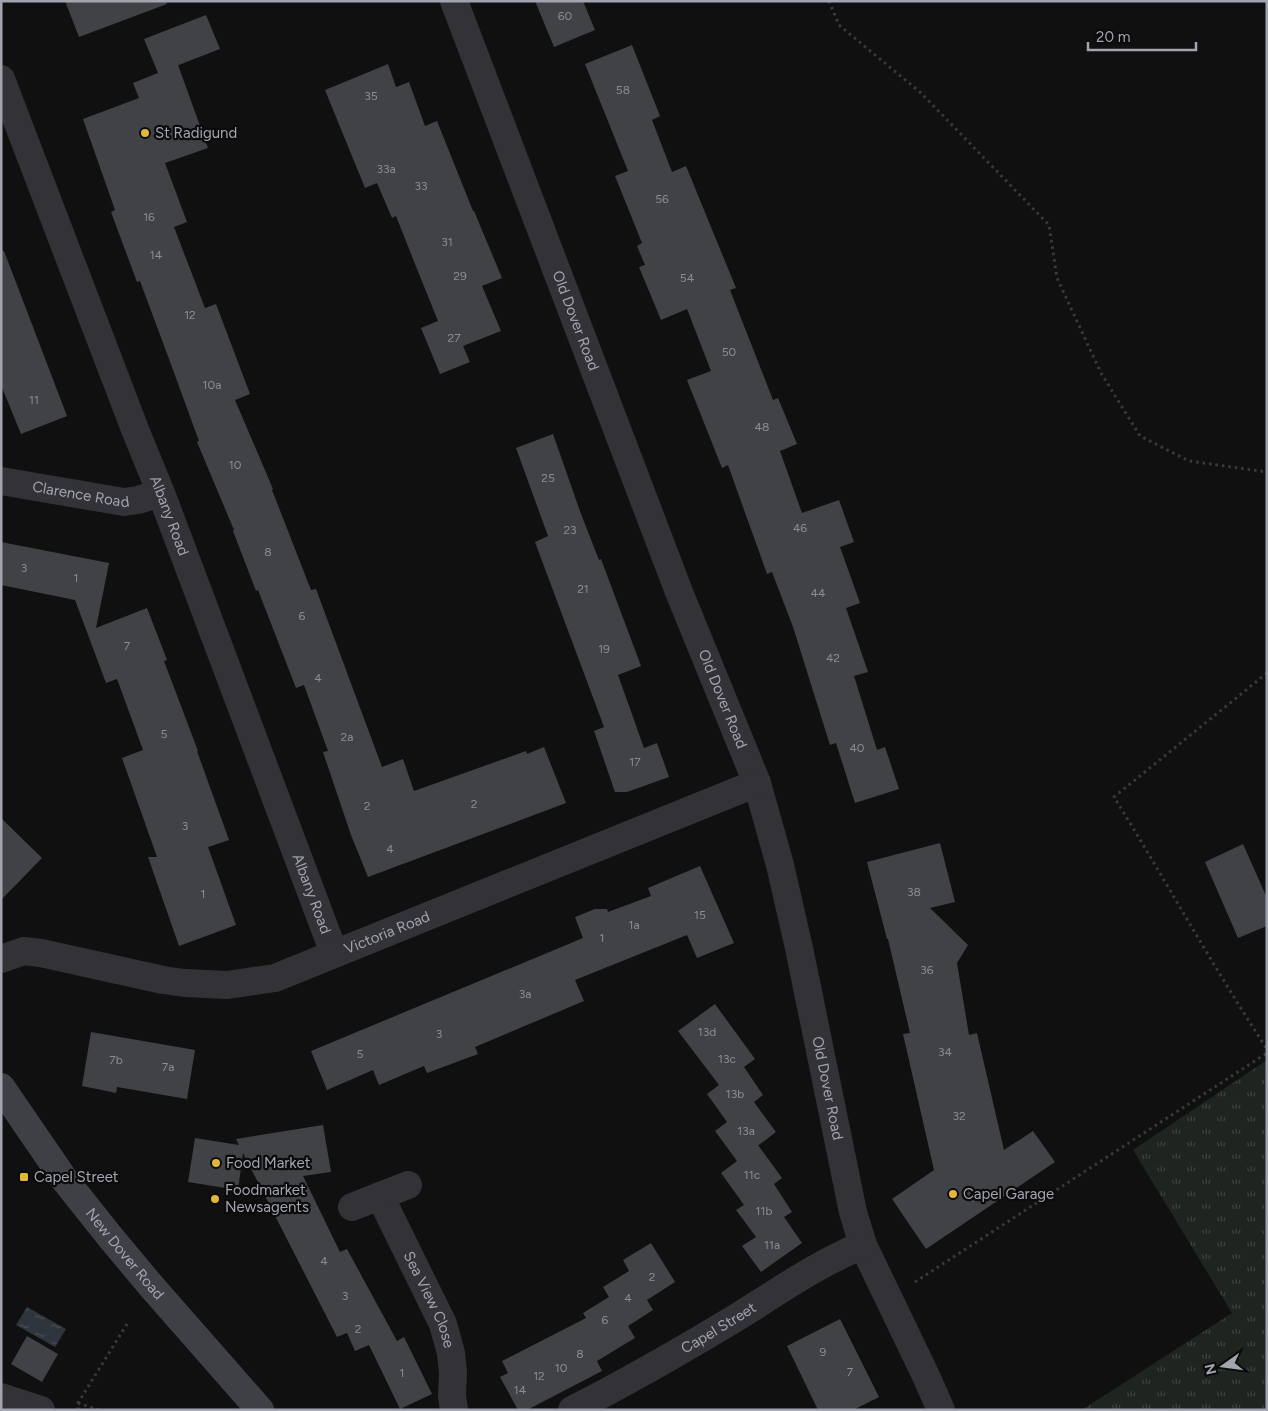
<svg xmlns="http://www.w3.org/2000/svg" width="1268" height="1411" font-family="Figtree,sans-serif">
  <defs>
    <pattern id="grass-tufts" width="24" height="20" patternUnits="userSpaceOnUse" patternTransform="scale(1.25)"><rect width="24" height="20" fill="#1e2520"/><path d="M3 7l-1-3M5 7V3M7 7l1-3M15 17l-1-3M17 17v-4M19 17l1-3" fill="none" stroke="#3c423e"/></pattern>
    <pattern id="water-ripples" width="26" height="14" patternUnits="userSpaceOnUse" patternTransform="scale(1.25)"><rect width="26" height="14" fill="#2e353c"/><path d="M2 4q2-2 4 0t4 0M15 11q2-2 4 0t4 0" fill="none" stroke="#494f56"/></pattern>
  </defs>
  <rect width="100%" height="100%" fill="#101011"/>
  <path fill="url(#grass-tufts)" d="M 1267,1060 L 1267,1410 L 1082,1410 L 1232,1313 L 1133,1150 Z"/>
  <path fill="url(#water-ripples)" d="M 27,1307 L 66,1329 L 55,1347 L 16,1325 Z"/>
  <path fill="#414246" d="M 65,1 L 166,1 L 167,4 L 79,37 Z
    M 535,1 L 583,1 L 595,30 L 554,47 Z
    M 206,15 L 220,49 L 158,73 L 144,39 Z
    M 632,45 L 660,116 L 652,120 L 672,172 L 686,166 L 736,288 L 730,290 L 773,400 L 778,398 L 797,444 L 780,451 L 802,513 L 839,500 L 854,542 L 840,547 L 860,603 L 846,608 L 868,672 L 854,676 L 877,750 L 885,747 L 899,789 L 855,803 L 836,743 L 830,745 L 793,627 L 772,572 L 767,574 L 728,465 L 722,468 L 687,380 L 711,371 L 687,309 L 661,320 L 639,267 L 645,265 L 637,246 L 642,243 L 615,176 L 628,171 L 585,64 Z
    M 388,64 L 396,87 L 409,82 L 425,126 L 437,121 L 473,211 L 474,211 L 502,278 L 482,286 L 501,331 L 463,346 L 470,362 L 440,374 L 421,328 L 438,321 L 419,274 L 396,216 L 392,218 L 377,183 L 365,188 L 325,90 Z
    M 178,65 L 208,148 L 165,163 L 187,222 L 174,227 L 205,308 L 216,304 L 250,394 L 235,400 L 273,489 L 272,490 L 311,590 L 316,589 L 382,767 L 403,759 L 414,791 L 526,751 L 527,754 L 544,747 L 566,803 L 368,877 L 351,835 L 323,752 L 328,751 L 304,685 L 296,688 L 258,590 L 256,591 L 233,531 L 234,530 L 197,442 L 199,441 L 169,359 L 140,281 L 137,282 L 111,212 L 115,210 L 83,119 L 139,98 L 133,83 Z
    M 1,251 L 4,251 L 67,416 L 21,434 L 1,385 Z
    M 553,434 L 581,514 L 599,560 L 601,559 L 641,666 L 618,675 L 644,748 L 657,743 L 669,777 L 627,792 L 615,792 L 594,731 L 604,727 L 535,542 L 548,536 L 516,448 Z
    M 1,542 L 109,563 L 96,628 L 147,608 L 167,660 L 164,661 L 198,751 L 197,751 L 229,840 L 208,847 L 236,925 L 179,946 L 148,857 L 157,857 L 122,758 L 143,750 L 117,679 L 106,683 L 75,600 L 1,585 Z
    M 1,818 L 42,858 L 1,900 Z
    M 940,843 L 955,902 L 930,908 L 968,945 L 957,963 L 969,1035 L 977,1033 L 1004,1150 L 1033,1131 L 1055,1162 L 926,1249 L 892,1199 L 934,1170 L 903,1034 L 910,1033 L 888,939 L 887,939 L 867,862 Z
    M 1243,844 L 1267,898 L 1267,926 L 1238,938 L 1205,862 Z
    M 700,866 L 734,943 L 697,958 L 687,935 L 575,980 L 584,1001 L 475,1047 L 478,1054 L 427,1073 L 424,1066 L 379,1085 L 373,1070 L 327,1090 L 311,1051 L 583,938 L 575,917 L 595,909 L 607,909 L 608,912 L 651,896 L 648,888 Z
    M 715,1004 L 755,1059 L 744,1067 L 763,1095 L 754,1102 L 776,1132 L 751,1151 L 758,1145 L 782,1178 L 774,1184 L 792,1212 L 784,1217 L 802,1243 L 761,1272 L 742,1246 L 756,1237 L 736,1210 L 744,1205 L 721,1173 L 737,1161 L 715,1131 L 727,1122 L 707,1094 L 719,1085 L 678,1031 Z
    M 91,1032 L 195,1050 L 187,1099 L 117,1087 L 116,1093 L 82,1086 Z
    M 323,1125 L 331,1172 L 303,1176 L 340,1252 L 347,1249 L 397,1341 L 404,1337 L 432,1394 L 400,1409 L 369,1345 L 355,1351 L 347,1333 L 337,1337 L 243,1153 L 238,1190 L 188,1182 L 195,1138 L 239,1145 L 236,1139 Z
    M 651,1243 L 675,1282 L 647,1300 L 653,1310 L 628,1326 L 635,1338 L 597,1361 L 602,1371 L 527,1410 L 518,1410 L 500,1377 L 508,1373 L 502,1361 L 586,1318 L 583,1313 L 609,1297 L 603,1287 L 629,1271 L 623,1260 Z
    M 840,1319 L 879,1397 L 853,1410 L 818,1410 L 787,1346 Z
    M 27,1336 L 58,1354 L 42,1382 L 11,1364 Z"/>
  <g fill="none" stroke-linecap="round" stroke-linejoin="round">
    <path stroke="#393a3e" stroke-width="3" stroke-dasharray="2.5 4" stroke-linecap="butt" d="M 829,1 L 839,25 L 921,93 L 1049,225 L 1057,278 L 1101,373 L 1140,436 L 1189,461 L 1267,472
      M 1267,673 L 1114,797 C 1166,881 1213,967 1267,1049
      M 915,1282 L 1267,1053
      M 78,1403 L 99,1410
      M 78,1410 L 78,1403 L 127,1324"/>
    <g stroke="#333337" stroke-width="28">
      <path id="s1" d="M 454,1 L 679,592 L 757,783 L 780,865 L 799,948 L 853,1212 L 863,1245 L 926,1376 L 941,1410"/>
      <path id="s2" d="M 1,79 L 136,432 L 161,493 L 334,953"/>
      <path id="s3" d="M 1,481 L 124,502 L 138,500 L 161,493"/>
      <path id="s4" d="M 1,959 L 24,951 L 41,953 L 163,980 L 185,983 L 227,985 L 275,978 L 757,783"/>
      <path id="s5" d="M 380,1196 L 443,1324 L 451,1353 L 453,1372 L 452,1396 L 454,1410"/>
      <path d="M 352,1207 L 408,1185"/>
      <path d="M 1,1397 L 41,1410"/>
      <path id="s6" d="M 572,1410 C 627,1382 681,1351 734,1319 C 776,1293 817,1264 863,1245"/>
    </g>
    <path stroke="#3f4045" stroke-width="28" id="s7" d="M 1,1087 L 64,1179 L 111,1238 L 152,1287 L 260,1410"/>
  </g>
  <g fill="#e0b739" stroke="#0b0b0c" stroke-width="2">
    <circle cx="145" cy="133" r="5"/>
    <circle cx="216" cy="1163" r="5"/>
    <rect x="19" y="1172" width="10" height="10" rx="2.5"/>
    <circle cx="953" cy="1194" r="5"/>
    <circle cx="215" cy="1199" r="5"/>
  </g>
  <g text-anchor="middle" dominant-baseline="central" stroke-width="4.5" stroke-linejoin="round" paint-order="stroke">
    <g font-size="12" fill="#8a8c96">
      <text x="565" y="16">60</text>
      <text x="623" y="90">58</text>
      <text x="371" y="96">35</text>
      <text x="386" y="169">33a</text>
      <text x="421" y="186">33</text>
      <text x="662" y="199">56</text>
      <text x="149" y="217">16</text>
      <text x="447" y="242">31</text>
      <text x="156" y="255">14</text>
      <text x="460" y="276">29</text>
      <text x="687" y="278">54</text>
      <text x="190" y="315">12</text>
      <text x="454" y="338">27</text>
      <text x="729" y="352">50</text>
      <text x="212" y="385">10a</text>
      <text x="34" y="400">11</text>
      <text x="762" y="427">48</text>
      <text x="235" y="465">10</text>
      <text x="548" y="478">25</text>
      <text x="800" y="528">46</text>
      <text x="570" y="530">23</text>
      <text x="268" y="552">8</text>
      <text x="24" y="568">3</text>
      <text x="76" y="578">1</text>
      <text x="583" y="589">21</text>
      <text x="818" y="593">44</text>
      <text x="302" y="616">6</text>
      <text x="127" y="646">7</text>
      <text x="604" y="649">19</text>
      <text x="833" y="658">42</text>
      <text x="318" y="678">4</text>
      <text x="164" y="734">5</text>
      <text x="347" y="737">2a</text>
      <text x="857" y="748">40</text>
      <text x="635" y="762">17</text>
      <text x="474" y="804">2</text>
      <text x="367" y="806">2</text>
      <text x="185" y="826">3</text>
      <text x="390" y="849">4</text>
      <text x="914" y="892">38</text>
      <text x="203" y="894">1</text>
      <text x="700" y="915">15</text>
      <text x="634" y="925">1a</text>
      <text x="602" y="938">1</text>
      <text x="927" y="970">36</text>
      <text x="525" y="994">3a</text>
      <text x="707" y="1032">13d</text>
      <text x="439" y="1034">3</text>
      <text x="945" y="1052">34</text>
      <text x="360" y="1054">5</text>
      <text x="727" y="1059">13c</text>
      <text x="116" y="1060">7b</text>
      <text x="168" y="1067">7a</text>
      <text x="735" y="1094">13b</text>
      <text x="959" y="1116">32</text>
      <text x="746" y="1131">13a</text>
      <text x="752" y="1175">11c</text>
      <text x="764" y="1211">11b</text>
      <text x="772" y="1245">11a</text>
      <text x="324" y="1261">4</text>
      <text x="652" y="1277">2</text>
      <text x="345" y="1296">3</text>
      <text x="628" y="1298">4</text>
      <text x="605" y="1320">6</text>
      <text x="358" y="1329">2</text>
      <text x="823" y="1352">9</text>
      <text x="580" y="1354">8</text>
      <text x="561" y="1368">10</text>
      <text x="850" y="1372">7</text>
      <text x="402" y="1373">1</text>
      <text x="539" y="1376">12</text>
      <text x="520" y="1390">14</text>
    </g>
    <g font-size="15" fill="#a2a5b0" stroke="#0b0b0c" text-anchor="start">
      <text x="155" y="133">St Radigund</text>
      <text x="226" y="1163">Food Market</text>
      <text x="34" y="1177">Capel Street</text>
      <text x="225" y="1190">Foodmarket<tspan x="225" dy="17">Newsagents</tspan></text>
      <text x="963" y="1194">Capel Garage</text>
    </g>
    <g font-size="15" fill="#a2a5b0" stroke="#0b0b0c">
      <text stroke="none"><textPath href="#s1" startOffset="342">Old Dover Road</textPath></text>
      <text stroke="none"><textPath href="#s3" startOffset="81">Clarence Road</textPath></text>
      <text stroke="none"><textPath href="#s2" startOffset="468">Albany Road</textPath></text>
      <text stroke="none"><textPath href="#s1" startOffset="748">Old Dover Road</textPath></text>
      <text stroke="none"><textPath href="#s2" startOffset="872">Albany Road</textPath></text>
      <text stroke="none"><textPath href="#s4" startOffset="400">Victoria Road</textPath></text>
      <text stroke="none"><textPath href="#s1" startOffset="1152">Old Dover Road</textPath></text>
      <text stroke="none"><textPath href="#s7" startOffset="208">New Dover Road</textPath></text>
      <text stroke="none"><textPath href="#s5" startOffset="115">Sea View Close</textPath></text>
      <text stroke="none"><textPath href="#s6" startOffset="168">Capel Street</textPath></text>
    </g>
  </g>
  <rect width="1268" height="1411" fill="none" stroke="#a2a5b0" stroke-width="5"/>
  <g transform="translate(1223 1366) rotate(256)" stroke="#0b0b0c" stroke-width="4" paint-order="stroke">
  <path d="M0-4L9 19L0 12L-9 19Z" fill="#a2a5b0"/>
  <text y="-8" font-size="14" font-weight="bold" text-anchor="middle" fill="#a2a5b0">N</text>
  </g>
  <path d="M1088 42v8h108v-8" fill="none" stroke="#a2a5b0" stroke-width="2.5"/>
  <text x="1096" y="42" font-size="15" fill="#a2a5b0" stroke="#0b0b0c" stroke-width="4" paint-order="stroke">20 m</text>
</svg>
